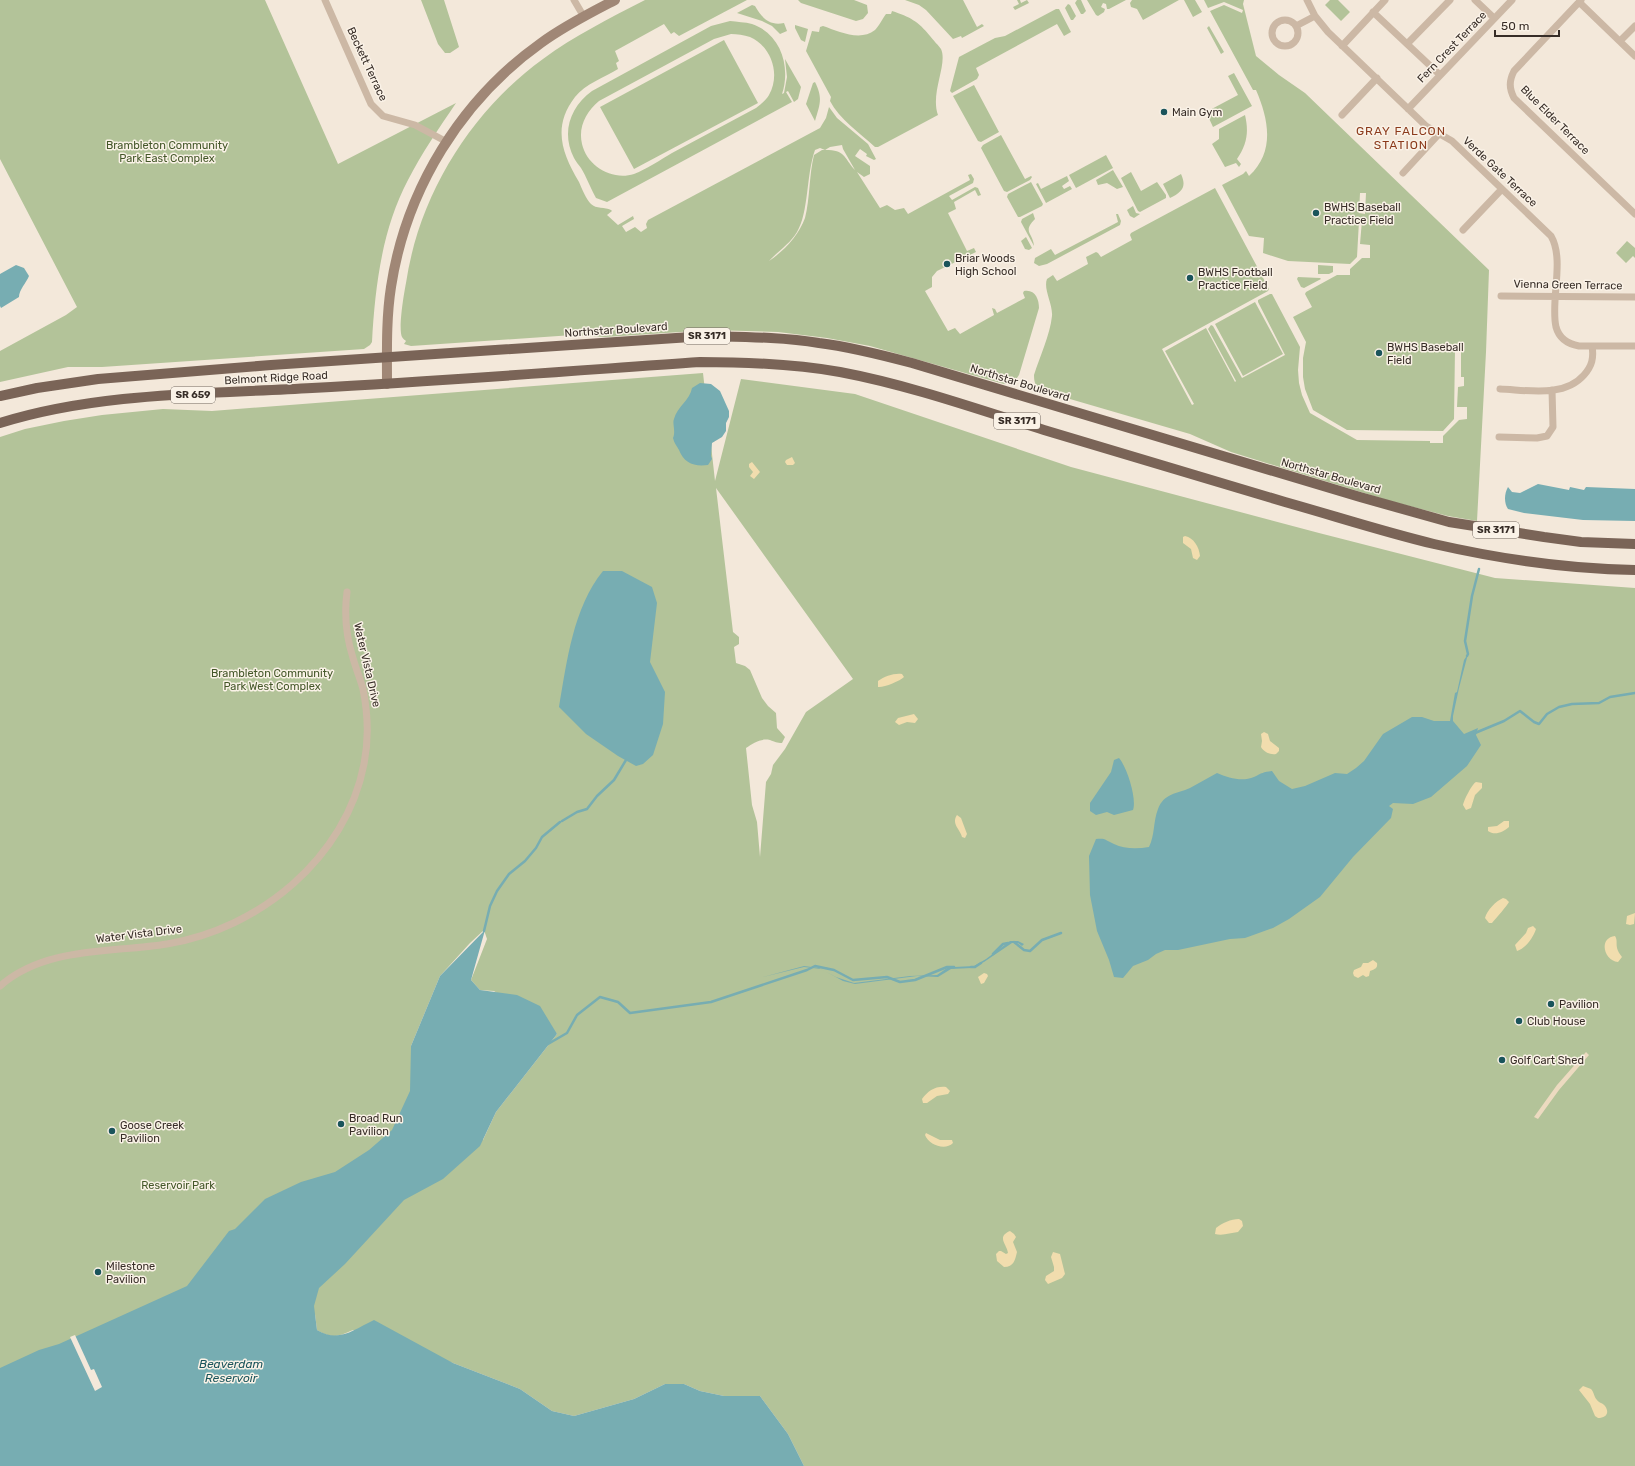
<svg xmlns="http://www.w3.org/2000/svg" width="1635" height="1466" font-family="Rubik,sans-serif">
  <rect width="100%" height="100%" fill="#f3e8da"/>
  <path fill="#b3c399" fill-rule="evenodd" d="M 0,0 L 265,0 L 338,164 L 456,103 C 439,128 422,153 408,180 C 382,229 375,287 372,342 L 370,345 L 364,349 L 102,367 L 68,367 L 0,382 L 0,351 L 66,315 L 77,307 L 0,159 Z
    M 421,0 L 444,0 L 459,47 L 450,53 L 445,53 L 438,44 Z
    M 645,0 L 747,0 L 679,36 L 674,32 L 671,34 L 664,24 L 615,51 L 619,61 L 616,63 L 618,69 C 605,77 585,84 575,97 C 552,127 562,153 579,182 C 582,189 586,199 591,204 C 596,209 605,207 611,210 L 612,211 L 607,215 L 618,225 L 633,216 L 634,219 L 622,226 L 626,232 L 635,227 L 641,232 L 647,228 L 646,224 L 648,220 L 820,128 L 826,118 L 829,107 L 837,118 L 868,144 L 876,159 L 874,160 L 866,156 L 867,154 L 860,149 L 855,156 L 870,166 L 870,174 L 864,177 L 857,172 L 880,208 L 887,205 L 895,210 L 904,208 L 908,214 L 970,180 L 968,175 L 971,174 L 974,179 L 973,183 L 949,196 L 952,200 L 975,187 L 978,188 L 981,195 L 978,196 L 975,190 L 954,202 L 956,209 L 948,213 L 967,251 L 974,248 L 976,252 L 937,271 L 932,277 L 932,287 L 925,291 L 948,331 L 955,328 L 960,334 L 994,315 L 992,308 L 995,309 L 997,313 L 1025,298 L 1023,293 L 1024,291 C 1035,289 1039,299 1039,308 L 1019,375 L 1014,382 L 1004,384 L 870,346 L 827,338 L 778,332 L 710,330 L 605,337 L 573,335 L 411,346 L 404,344 L 406,341 C 405,340 403,339 402,337 C 398,329 404,293 406,283 C 419,195 471,111 543,59 C 574,36 610,18 645,0 ZM 842,145 L 843,149 L 855,170 C 843,157 846,150 825,150 L 830,147 ZM 820,148 L 825,150 L 822,150 L 814,155 C 809,175 810,199 805,218 C 799,235 784,251 769,261 C 778,251 790,244 797,232 C 809,212 806,175 815,150 Z
    M 798,0 L 854,0 L 867,5 L 868,13 L 863,19 L 856,21 L 801,3 Z
    M 905,0 L 963,0 L 977,27 L 982,24 L 984,26 L 962,38 L 961,36 L 953,39 L 926,10 L 919,5 Z
    M 1017,0 L 1020,0 L 1021,3 L 1027,0 L 1029,3 L 1015,10 L 1013,7 L 1019,4 Z
    M 1077,0 L 1081,0 L 1086,11 L 1083,14 L 1081,14 L 1075,3 Z
    M 1087,0 L 1126,0 L 1109,9 L 1107,9 L 1106,4 L 1103,3 L 1101,7 L 1105,9 L 1104,12 L 1098,16 L 1096,15 Z
    M 1132,0 L 1179,0 L 1143,20 L 1137,9 L 1131,7 L 1130,3 Z
    M 1184,0 L 1195,0 L 1202,12 L 1193,17 Z
    M 1204,0 L 1244,0 L 1243,4 L 1256,56 L 1279,75 L 1305,93 L 1489,270 L 1486,352 L 1477,521 L 1448,516 L 1390,501 L 1231,452 L 1190,434 L 1046,392 C 1040,387 1034,389 1034,375 C 1040,356 1050,335 1052,316 C 1053,304 1043,289 1047,279 L 1053,275 L 1057,281 L 1088,264 L 1086,257 L 1096,252 L 1098,253 L 1101,257 L 1132,240 L 1130,235 L 1131,233 L 1215,188 L 1269,289 L 1268,291 L 1162,349 L 1192,405 L 1194,404 L 1165,351 L 1206,328 L 1235,382 L 1236,381 L 1208,329 L 1211,325 L 1213,326 L 1242,378 L 1285,355 L 1258,302 L 1258,300 L 1270,294 L 1272,294 L 1300,347 L 1298,370 L 1299,383 L 1302,395 L 1310,413 L 1357,440 L 1430,441 L 1430,443 L 1443,443 L 1443,436 L 1459,420 L 1467,419 L 1467,407 L 1457,407 L 1458,387 L 1464,386 L 1464,377 L 1461,377 L 1461,349 L 1455,349 L 1454,419 L 1443,431 L 1347,430 L 1313,410 L 1305,389 L 1303,377 L 1303,358 L 1306,342 L 1293,317 L 1312,307 L 1305,294 L 1306,292 L 1337,275 L 1350,275 L 1350,269 L 1362,258 L 1370,258 L 1370,245 L 1360,244 L 1362,220 L 1359,221 L 1357,257 L 1350,264 L 1288,261 L 1263,253 L 1264,238 L 1249,236 L 1222,185 L 1243,174 L 1246,171 L 1249,176 C 1275,152 1269,120 1256,90 L 1253,90 L 1210,11 L 1224,5 L 1242,13 L 1243,10 L 1224,2 L 1208,8 ZM 1360,193 L 1366,193 L 1365,214 L 1359,213 Z
    M 1330,0 L 1338,0 L 1350,12 L 1341,21 L 1325,5 Z
    M 1068,4 L 1070,5 L 1076,16 L 1073,20 L 1071,20 L 1065,8 Z
    M 752,5 L 755,6 C 762,18 769,26 784,23 L 787,31 L 780,34 L 772,26 L 762,21 L 737,13 Z
    M 1056,9 L 1059,9 L 1071,32 L 1064,36 L 1057,24 L 976,68 L 979,75 L 977,79 L 952,93 L 950,91 L 959,57 L 995,38 L 1005,36 Z
    M 892,11 C 910,17 918,21 930,36 C 933,40 939,46 941,49 C 948,64 930,93 938,115 L 878,147 L 875,147 C 860,133 839,119 830,101 L 831,97 L 806,51 L 812,31 L 819,32 L 820,27 L 823,26 C 838,31 860,42 875,30 C 880,25 882,19 886,14 L 891,14 Z
    M 730,21 C 737,22 745,22 752,24 C 781,34 791,67 782,94 L 784,93 L 787,77 L 785,59 L 801,87 L 798,99 L 794,102 L 788,91 L 786,92 L 792,102 L 607,202 L 596,198 C 591,189 586,176 581,168 C 579,165 576,162 574,158 C 561,133 570,107 592,91 L 711,26 ZM 731,34 C 737,34 744,35 750,37 C 771,46 781,74 769,95 C 766,100 761,104 756,108 C 728,123 700,138 672,153 C 660,160 647,169 634,174 C 612,181 587,166 582,144 C 578,127 586,112 599,101 L 714,39 Z
    M 795,25 L 808,29 L 805,42 L 801,40 L 795,28 Z
    M 1209,26 L 1224,52 L 1221,54 L 1207,28 Z
    M 724,40 L 758,103 L 634,169 L 600,107 Z
    M 1234,73 L 1252,106 L 1213,127 L 1206,112 L 1238,95 L 1228,76 Z
    M 815,82 C 823,98 820,104 815,121 L 806,104 L 813,83 Z
    M 974,85 L 999,132 L 981,142 L 978,141 L 953,96 Z
    M 1245,115 C 1249,132 1247,144 1237,159 L 1241,164 L 1239,167 L 1236,163 L 1225,167 L 1212,144 L 1219,139 L 1219,129 Z
    M 1001,135 L 1025,179 L 1031,176 L 1032,177 L 1030,180 L 1007,192 L 1004,191 L 981,148 L 983,145 Z
    M 1106,155 L 1113,168 L 1076,188 L 1069,175 Z
    M 1113,170 L 1123,187 L 1117,189 L 1107,183 L 1098,185 L 1096,180 Z
    M 1131,172 L 1141,191 L 1157,182 L 1166,195 L 1166,198 L 1140,212 L 1138,211 L 1121,178 Z
    M 1181,174 C 1187,187 1182,192 1170,198 L 1163,184 Z
    M 1067,176 L 1069,181 L 1062,186 L 1064,189 L 1070,186 L 1072,189 L 1046,203 L 1036,184 L 1038,183 L 1041,189 Z
    M 1031,182 L 1043,204 L 1042,206 L 1020,217 L 1018,217 L 1007,197 L 1008,194 Z
    M 1133,206 L 1136,213 L 1140,214 L 1134,218 L 1130,216 L 1127,210 Z
    M 1033,213 L 1035,219 C 1022,232 1033,233 1034,246 L 1021,222 L 1022,219 Z
    M 1116,214 L 1118,214 L 1121,221 L 1120,225 L 1047,264 L 1039,266 L 1034,263 L 1035,258 L 1051,249 L 1055,255 L 1118,222 Z
    M 1026,237 L 1032,248 L 1029,250 L 1025,249 L 1021,241 Z
    M 1627,241 L 1635,248 L 1635,258 L 1633,256 L 1626,263 L 1616,253 Z
    M 1318,265 L 1333,266 L 1333,272 L 1329,274 L 1318,274 Z
    M 1298,277 L 1320,278 L 1321,279 L 1304,288 L 1301,287 L 1297,279 Z
    M 1255,302 L 1283,354 L 1243,376 L 1215,324 Z
    M 703,373 L 715,481 L 741,379 L 855,394 L 1071,467 L 1319,533 L 1495,578 L 1635,588 L 1635,1466 L 804,1466 L 788,1434 L 760,1396 L 724,1396 L 700,1391 L 684,1384 L 665,1384 L 634,1399 L 574,1416 L 552,1411 L 520,1389 L 453,1363 L 353,1330 C 337,1337 332,1339 317,1330 L 315,1314 L 0,1466 L 0,437 L 25,429 L 64,421 L 102,415 L 163,409 L 212,411 ZM 716,488 L 853,679 L 806,712 L 785,749 L 773,765 L 771,774 L 766,782 L 760,857 L 757,822 L 752,805 L 746,748 C 753,743 761,738 770,740 C 775,742 777,743 782,743 L 785,737 L 777,728 L 776,713 L 768,706 L 762,698 L 750,670 L 745,666 L 736,663 L 734,647 L 739,644 L 739,637 L 733,632 ZM 484,930 L 487,939 L 471,980 L 480,990 L 494,991 L 557,1034 L 496,1112 L 483,1140 L 411,1046 L 440,976 L 470,943 Z"/>
  <path fill="#f1ddae" d="M 792,457 L 795,463 L 793,465 L 787,465 L 785,462 L 786,460 Z
    M 752,462 L 760,472 L 754,479 L 750,476 L 753,472 L 749,467 L 749,464 Z
    M 1185,536 C 1194,538 1199,547 1200,556 L 1197,560 L 1193,558 L 1191,549 L 1183,543 L 1183,537 Z
    M 902,674 L 904,677 C 900,681 883,688 878,687 L 878,681 C 885,676 894,673 902,674 Z
    M 914,714 L 918,719 L 915,723 L 907,722 L 899,725 L 895,722 L 898,718 Z
    M 1264,732 L 1268,734 L 1270,741 L 1279,748 L 1279,751 L 1276,754 C 1270,755 1264,752 1261,747 L 1262,741 L 1261,734 Z
    M 1476,782 L 1482,783 L 1482,788 L 1475,795 L 1471,808 L 1466,810 L 1463,805 C 1464,800 1472,784 1476,782 Z
    M 957,815 L 961,818 L 967,834 L 965,838 L 962,837 C 960,829 951,824 957,815 Z
    M 1504,821 L 1509,821 L 1509,827 C 1503,832 1495,836 1488,831 L 1488,827 L 1497,826 Z
    M 1503,898 L 1506,899 L 1509,902 C 1507,906 1496,918 1492,923 L 1489,923 L 1485,918 C 1487,910 1496,901 1503,898 Z
    M 1635,913 L 1634,924 L 1630,925 L 1626,924 L 1627,916 Z
    M 1533,926 L 1536,929 C 1533,938 1526,948 1517,951 L 1515,945 L 1526,933 L 1528,928 Z
    M 1615,936 C 1619,942 1613,946 1622,957 L 1618,962 C 1604,961 1598,938 1615,936 Z
    M 1373,960 L 1377,963 C 1378,969 1374,969 1370,971 L 1369,976 L 1366,977 L 1363,975 L 1358,978 L 1354,976 L 1353,973 L 1354,970 L 1361,967 L 1363,963 L 1368,963 Z
    M 984,973 L 987,974 L 988,976 L 984,983 L 981,984 L 978,977 Z
    M 946,1087 L 950,1091 L 948,1094 L 937,1096 L 927,1103 L 923,1103 L 922,1099 C 928,1091 935,1086 946,1087 Z
    M 926,1133 L 940,1140 L 952,1140 L 953,1143 C 945,1151 929,1145 925,1135 Z
    M 1239,1219 L 1242,1221 L 1243,1226 L 1238,1232 C 1230,1233 1223,1236 1215,1234 L 1216,1228 C 1222,1223 1231,1219 1239,1219 Z
    M 1010,1231 L 1014,1234 L 1016,1237 L 1013,1242 L 1017,1252 C 1015,1260 1014,1267 1004,1267 L 997,1261 L 996,1254 L 999,1251 L 1001,1251 L 1006,1254 L 1008,1253 C 1007,1244 996,1237 1010,1231 Z
    M 1053,1252 L 1060,1254 L 1065,1274 L 1062,1278 L 1048,1284 L 1045,1280 L 1046,1276 L 1054,1271 L 1054,1267 L 1051,1257 Z
    M 1583,1386 L 1591,1389 C 1594,1392 1594,1397 1597,1400 C 1599,1403 1603,1403 1605,1406 C 1610,1413 1606,1418 1598,1418 L 1595,1416 L 1590,1404 L 1579,1390 Z"/>
  <path fill="#ecdac0" d="M 1586,1052 L 1589,1055 L 1559,1090 L 1538,1119 L 1534,1117 L 1557,1085 Z"/>
  <path fill="#77adb2" d="M 16,265 L 24,268 L 29,276 C 26,283 19,290 19,297 L 1,308 L 0,306 L 0,274 Z
    M 700,383 L 711,384 L 720,391 L 729,411 L 729,417 L 726,423 L 726,431 L 722,437 L 712,443 L 711,456 L 712,459 L 708,465 C 694,467 684,463 679,450 C 677,446 674,443 673,438 C 676,431 672,423 674,419 C 677,407 690,400 692,388 Z
    M 1538,484 L 1569,490 L 1570,487 L 1584,490 L 1586,487 L 1635,489 L 1635,521 L 1583,520 L 1524,513 L 1508,509 C 1504,503 1504,494 1508,487 L 1512,492 L 1520,493 Z
    M 603,571 L 622,571 L 652,587 L 657,603 L 650,662 L 665,692 L 663,724 L 653,755 L 643,764 L 636,766 L 618,756 L 586,734 L 559,707 C 567,661 573,608 603,571 Z
    M 1468,654 L 1459,688 L 1453,716 L 1453,721 L 1464,734 L 1478,728 L 1476,735 L 1481,745 L 1467,766 L 1431,797 L 1413,804 L 1393,803 L 1389,806 L 1393,809 L 1391,818 L 1353,857 L 1320,897 L 1289,919 L 1273,928 L 1245,938 L 1230,939 L 1178,950 L 1165,950 L 1156,954 L 1148,960 L 1133,966 L 1123,978 L 1114,977 L 1109,960 L 1097,931 L 1090,895 L 1089,856 L 1096,839 C 1106,838 1105,840 1114,844 C 1124,849 1137,849 1149,847 C 1155,835 1153,822 1158,809 C 1164,793 1177,794 1190,788 C 1199,783 1208,778 1217,773 C 1229,778 1242,782 1254,777 C 1262,773 1263,772 1272,771 L 1279,781 L 1292,789 L 1305,786 L 1335,773 L 1347,774 L 1356,768 L 1364,761 L 1383,734 L 1412,717 L 1422,717 L 1434,721 L 1450,721 L 1455,693 L 1457,692 L 1464,660 Z
    M 1119,758 C 1127,767 1137,799 1133,810 L 1114,815 L 1107,812 L 1096,815 L 1090,811 L 1090,803 L 1111,772 L 1114,760 Z
    M 485,930 L 471,980 L 480,990 L 517,995 L 540,1006 L 557,1034 L 496,1112 L 480,1146 L 443,1179 L 404,1200 L 345,1264 L 319,1288 L 314,1306 L 317,1330 C 339,1343 353,1330 374,1320 L 453,1363 L 520,1389 L 552,1411 L 574,1416 L 634,1399 L 665,1384 L 684,1384 L 700,1391 L 724,1396 L 760,1396 L 788,1434 L 804,1466 L 0,1466 L 0,1368 L 39,1350 L 59,1344 L 187,1286 L 229,1231 L 235,1229 L 265,1199 L 301,1182 L 335,1172 L 369,1150 L 392,1130 L 410,1091 L 411,1046 L 440,976 Z
    M 1010,941 L 1018,941 L 1024,944 L 1022,946 L 1018,943 L 1012,943 L 984,962 L 972,968 L 951,969 L 938,977 L 917,976 L 855,984 L 843,981 L 821,969 L 804,967 L 763,977 L 804,966 L 819,968 L 836,977 L 854,983 L 910,976 L 937,975 L 947,968 L 954,967 L 974,966 L 986,959 Z"/>
  <path fill="#f3e8da" d="M 75,1335 L 91,1370 L 94,1369 L 102,1387 L 95,1391 L 70,1337 Z"/>
  <g fill="none" stroke-linecap="round" stroke-linejoin="round">
    <path stroke="#77adb2" stroke-width="2.5" d="M 1467,656 L 1468,654 L 1465,641 L 1472,596 L 1479,569
      M 1475,733 L 1504,721 L 1520,711 L 1534,722 L 1539,724 L 1547,714 L 1559,707 L 1572,704 L 1599,703 L 1610,697 L 1635,693
      M 562,821 L 577,812 L 587,809 L 597,796 L 614,780 L 626,760
      M 484,931 L 490,906 L 497,891 L 509,874 L 525,861 L 536,848 L 542,837 L 560,822
      M 1014,942 L 1024,950 L 1030,951 L 1042,940 L 1061,933
      M 993,954 L 1003,944 L 1008,943
      M 971,967 L 975,967 L 981,963
      M 548,1044 L 567,1033 L 577,1015 L 600,997 L 618,1002 L 630,1013 L 711,1002 L 807,970 L 815,966 L 834,970 L 853,980 L 887,977 L 900,982 L 915,980 L 947,967 L 954,967"/>
    <path stroke="#ccb8a5" stroke-width="7" d="M 325,0 L 371,104 L 383,116 L 415,125 L 447,142
      M 574,0 L 584,17
      M 1307,0 L 1315,16 L 1328,32 L 1426,126 L 1452,141 L 1551,236 C 1565,260 1550,301 1556,327 C 1559,338 1568,344 1579,346 L 1635,346
      M 1475,0 L 1494,18
      M 1581,0 L 1514,71 C 1509,81 1509,88 1514,98 L 1635,214
      M 1579,2 L 1635,56
      M 1373,12 L 1440,75
      M1272 33a13 13 0 1 1 26 0a13 13 0 1 1-26 0Z
      M 1296,26 L 1315,16
      M 1620,41 L 1635,26
      M 1407,44 L 1450,0
      M 1342,46 L 1385,0
      M 1408,109 L 1512,0
      M 1342,115 L 1377,78
      M 1403,173 L 1439,134
      M 1463,230 L 1502,189
      M 1501,296 L 1635,297
      M 1500,389 C 1527,390 1564,398 1584,375 C 1592,366 1594,358 1592,346
      M 1499,437 L 1537,438 L 1547,436 L 1553,427 L 1552,390
      M 0,986 C 46,946 112,953 167,944 C 259,929 346,858 364,764 C 369,739 368,714 363,689 C 360,678 356,669 353,658 C 346,636 344,615 347,592"/>
    <path stroke="#a08776" stroke-width="10" d="M 387,384 C 387,352 386,319 391,287 C 406,189 461,100 541,43 C 564,26 590,13 615,0"/>
    <path stroke="#7a6457" stroke-width="10" d="M 0,396 L 37,388 L 98,379 L 271,365 L 706,336 C 744,337 782,337 819,343 C 851,347 882,355 912,363 L 1360,497 L 1449,522 L 1544,537 L 1581,542 L 1635,544
      M 0,423 C 99,392 209,394 312,388 C 441,381 571,371 700,362 C 746,362 794,364 840,372 C 909,385 977,409 1044,430 C 1124,454 1205,478 1285,502 C 1335,516 1384,532 1434,544 C 1500,559 1568,569 1635,570"/>
  </g>
  <g fill="#1a545b" stroke="#faf2e7" stroke-width="1.5">
    <circle cx="1164" cy="112" r="4"/>
    <circle cx="1316" cy="213" r="4"/>
    <circle cx="947" cy="264" r="4"/>
    <circle cx="1190" cy="278" r="4"/>
    <circle cx="1379" cy="353" r="4"/>
    <circle cx="1551" cy="1004" r="4"/>
    <circle cx="1519" cy="1021" r="4"/>
    <circle cx="1502" cy="1060" r="4"/>
    <circle cx="341" cy="1124" r="4"/>
    <circle cx="112" cy="1131" r="4"/>
    <circle cx="98" cy="1272" r="4"/>
  </g>
  <g text-anchor="middle" dominant-baseline="central" stroke-width="3" stroke-linejoin="round" paint-order="stroke">
    <g fill="#faf2e7" stroke="#726861" stroke-width="1">
      <rect x="684" y="328" width="46" height="16" rx="3"/>
      <rect x="171" y="387" width="44" height="16" rx="3"/>
      <rect x="994" y="413" width="46" height="16" rx="3"/>
      <rect x="1473" y="522" width="46" height="16" rx="3"/>
    </g>
    <g font-size="10" font-weight="bold" fill="#372d27">
      <text x="707" y="336">SR 3171</text>
      <text x="193" y="395">SR 659</text>
      <text x="1017" y="421">SR 3171</text>
      <text x="1496" y="530">SR 3171</text>
    </g>
    <g font-size="11" fill="#372d27" stroke="#faf2e7">
      <text transform="translate(1452 47) rotate(-46)">Fern Crest Terrace</text>
      <text transform="translate(367 64) rotate(65)">Beckett Terrace</text>
      <text transform="translate(1555 120) rotate(45)">Blue Elder Terrace</text>
      <text transform="translate(1500 172) rotate(43)">Verde Gate Terrace</text>
      <text transform="translate(1568 285) rotate(1)">Vienna Green Terrace</text>
      <text transform="translate(616 330) rotate(-4)">Northstar Boulevard</text>
      <text transform="translate(276 378) rotate(-3)">Belmont Ridge Road</text>
      <text transform="translate(1020 383) rotate(17)">Northstar Boulevard</text>
      <text transform="translate(1331 476) rotate(16)">Northstar Boulevard</text>
      <text transform="translate(367 665) rotate(77)">Water Vista Drive</text>
      <text transform="translate(139 934) rotate(-7)">Water Vista Drive</text>
    </g>
    <g font-size="11" fill="#372d27" stroke="#faf2e7" text-anchor="start">
      <text x="1172" y="112">Main Gym</text>
      <text x="1324" y="207">BWHS Baseball<tspan x="1324" dy="13">Practice Field</tspan></text>
      <text x="955" y="258">Briar Woods<tspan x="955" dy="13">High School</tspan></text>
      <text x="1198" y="272">BWHS Football<tspan x="1198" dy="13">Practice Field</tspan></text>
      <text x="1387" y="347">BWHS Baseball<tspan x="1387" dy="13">Field</tspan></text>
      <text x="1559" y="1004">Pavilion</text>
      <text x="1527" y="1021">Club House</text>
      <text x="1510" y="1060">Golf Cart Shed</text>
      <text x="349" y="1118">Broad Run<tspan x="349" dy="13">Pavilion</tspan></text>
      <text x="120" y="1125">Goose Creek<tspan x="120" dy="13">Pavilion</tspan></text>
      <text x="106" y="1266">Milestone<tspan x="106" dy="13">Pavilion</tspan></text>
    </g>
    <g font-size="11" fill="#445729" stroke="#faf2e7">
      <text x="167" y="145">Brambleton Community<tspan x="167" dy="13">Park East Complex</tspan></text>
      <text x="272" y="673">Brambleton Community<tspan x="272" dy="13">Park West Complex</tspan></text>
      <text x="178" y="1185">Reservoir Park</text>
    </g>
    <g font-size="12" letter-spacing="1" fill="#8b3a1b" stroke="#faf2e7">
      <text x="1401" y="131">GRAY FALCON<tspan x="1401" dy="14">STATION</tspan></text>
    </g>
    <g font-size="12" font-style="italic" fill="#1a545b" stroke="#faf2e7">
      <text x="231" y="1364">Beaverdam<tspan x="231" dy="14">Reservoir</tspan></text>
    </g>
  </g>
  <path d="M1495 30v6h64v-6" fill="none" stroke="#372d27" stroke-width="2"/>
  <text x="1501" y="30" font-size="12" fill="#372d27" stroke="#faf2e7" stroke-width="3" paint-order="stroke">50 m</text>
</svg>
